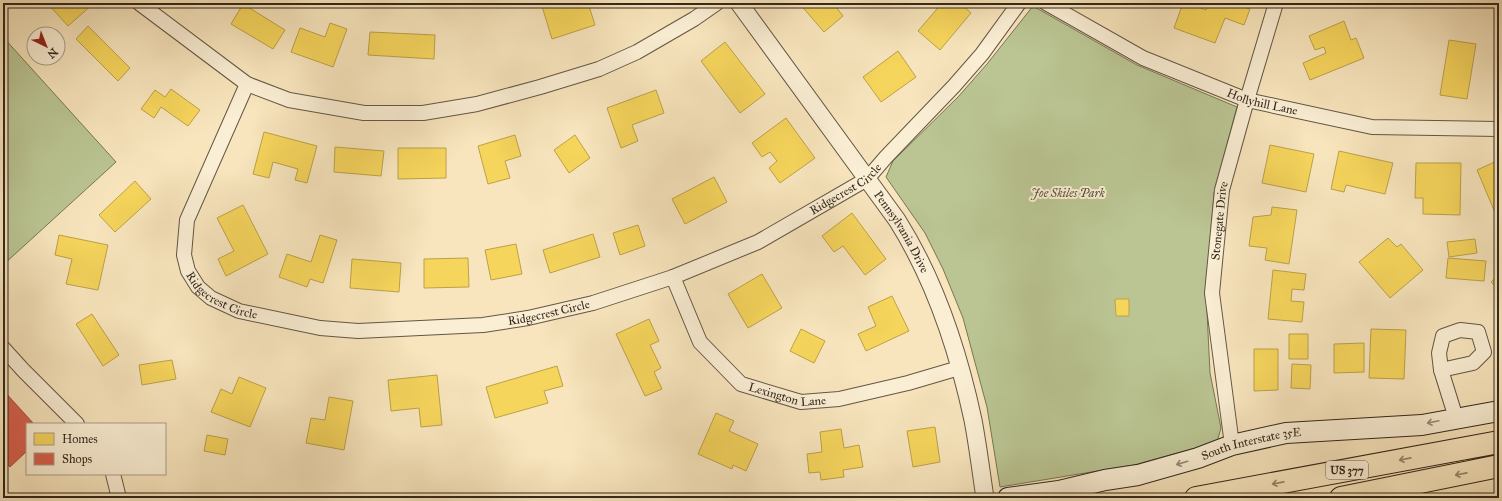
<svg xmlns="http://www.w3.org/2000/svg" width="1502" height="501" font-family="'IM FELL Great Primer',serif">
  <rect width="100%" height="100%" fill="#f8e5bd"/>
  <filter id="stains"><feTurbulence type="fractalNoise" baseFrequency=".005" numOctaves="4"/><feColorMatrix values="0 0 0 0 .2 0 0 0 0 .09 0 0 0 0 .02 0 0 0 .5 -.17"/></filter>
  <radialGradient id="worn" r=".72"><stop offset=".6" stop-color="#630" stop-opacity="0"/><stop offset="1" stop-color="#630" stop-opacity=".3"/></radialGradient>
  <path fill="#bac593" stroke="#767657" d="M 1033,6 L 1137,65 L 1237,107 L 1214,193 L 1206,291 L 1210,373 L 1221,428 L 1217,442 L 1134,465 L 1000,487 L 987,407 L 963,318 L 943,269 L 925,233 L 886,177 L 893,161 L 958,97 L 987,64 Z
    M 3,37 L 116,162 L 3,265 Z"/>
  <path fill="#f6d55c" stroke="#bca148" d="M 47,3 L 94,3 L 68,26 Z
    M 541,3 L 588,3 L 595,25 L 552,39 Z
    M 799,3 L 833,3 L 843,16 L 824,32 Z
    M 942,3 L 960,3 L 971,13 L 940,50 L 918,31 Z
    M 1183,3 L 1188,3 L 1206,10 L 1209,3 L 1232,3 L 1250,9 L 1244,25 L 1225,18 L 1215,43 L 1174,28 Z
    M 243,4 L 285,30 L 273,49 L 231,24 Z
    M 1344,21 L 1351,40 L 1356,38 L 1364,58 L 1310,80 L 1303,63 L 1326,53 L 1324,47 L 1315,50 L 1309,36 Z
    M 330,23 L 347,29 L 333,67 L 291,52 L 300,28 L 325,37 Z
    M 88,26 L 130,68 L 118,81 L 76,39 Z
    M 370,32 L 435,35 L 434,59 L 368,55 Z
    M 1449,40 L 1476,44 L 1467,99 L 1440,95 Z
    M 725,42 L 765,94 L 740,113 L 701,61 Z
    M 898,51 L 916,77 L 881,102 L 863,77 Z
    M 171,89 L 200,110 L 188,126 L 161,107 L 154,118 L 141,109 L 155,90 L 165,97 Z
    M 656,90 L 664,113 L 632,125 L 638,141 L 621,148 L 607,108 Z
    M 786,118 L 815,158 L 780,183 L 769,168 L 777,161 L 770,152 L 762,157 L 752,143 Z
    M 264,132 L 317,146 L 307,183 L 295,180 L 298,169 L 273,162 L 269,178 L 253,174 Z
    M 515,135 L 521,156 L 505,161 L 510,178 L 488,184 L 478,146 Z
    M 575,135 L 590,158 L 569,173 L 554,150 Z
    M 1270,145 L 1314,154 L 1306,192 L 1262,183 Z
    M 335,147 L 384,151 L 381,176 L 334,172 Z
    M 398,148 L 446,148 L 446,178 L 398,179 Z
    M 1339,151 L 1393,163 L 1385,194 L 1346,185 L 1344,192 L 1331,189 Z
    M 1499,160 L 1499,222 L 1477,170 Z
    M 1416,163 L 1461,163 L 1460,215 L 1423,214 L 1423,198 L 1415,198 Z
    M 714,177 L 727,202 L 685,224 L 672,199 Z
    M 135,181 L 151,199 L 115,232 L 99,215 Z
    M 243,205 L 268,254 L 226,276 L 218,259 L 234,251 L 217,218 Z
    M 1272,207 L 1297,210 L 1289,264 L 1265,260 L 1267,248 L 1249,246 L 1253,217 L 1271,215 Z
    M 852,213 L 886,259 L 865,275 L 843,246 L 834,252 L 822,236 Z
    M 638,225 L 645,246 L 620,255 L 613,233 Z
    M 593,234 L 600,257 L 550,273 L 543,250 Z
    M 59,235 L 108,245 L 98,290 L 66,284 L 72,259 L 55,255 Z
    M 320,235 L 337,240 L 323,283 L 310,279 L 307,287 L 279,277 L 287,254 L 311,262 Z
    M 1388,238 L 1397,247 L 1401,244 L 1423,270 L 1390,298 L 1359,262 Z
    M 1475,239 L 1477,253 L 1449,257 L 1447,242 Z
    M 516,244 L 522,274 L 491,280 L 485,250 Z
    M 468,258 L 469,287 L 424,288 L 424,259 Z
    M 1448,258 L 1486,261 L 1484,281 L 1446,278 Z
    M 352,259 L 401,263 L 399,292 L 350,288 Z
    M 1273,270 L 1306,274 L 1304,290 L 1292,289 L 1291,301 L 1304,302 L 1302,322 L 1268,319 Z
    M 762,274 L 782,308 L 748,328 L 728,294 Z
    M 1499,274 L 1499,289 L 1491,282 Z
    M 892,296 L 909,331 L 866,351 L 858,334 L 876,326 L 868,307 Z
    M 1115,299 L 1129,299 L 1129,316 L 1116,316 Z
    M 92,314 L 119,355 L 103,366 L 76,324 Z
    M 649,319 L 659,341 L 650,345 L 661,368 L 654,372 L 662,389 L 645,396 L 616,334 Z
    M 801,329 L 825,341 L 814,363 L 790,351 Z
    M 1371,329 L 1406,330 L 1404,379 L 1369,378 Z
    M 1289,334 L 1308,334 L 1308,359 L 1289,359 Z
    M 1364,343 L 1364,372 L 1334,373 L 1334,344 Z
    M 1254,349 L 1278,349 L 1278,390 L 1254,391 Z
    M 172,360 L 176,379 L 142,385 L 139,365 Z
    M 1292,364 L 1311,365 L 1310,389 L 1291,388 Z
    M 557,366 L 563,386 L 544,391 L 548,403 L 495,418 L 486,387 Z
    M 437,375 L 442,425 L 421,427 L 419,408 L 391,411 L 388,380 Z
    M 239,377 L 266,388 L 250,427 L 211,412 L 221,389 L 232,394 Z
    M 329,397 L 353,401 L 344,450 L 306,443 L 311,418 L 325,420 Z
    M 716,413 L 734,421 L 729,431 L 758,444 L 746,471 L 733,465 L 732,469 L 698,454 Z
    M 935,427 L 940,462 L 913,467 L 907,431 Z
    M 841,429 L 844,448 L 859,445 L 863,467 L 843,470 L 844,477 L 821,480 L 820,472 L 809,473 L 807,454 L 822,452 L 820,432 Z
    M 207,435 L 228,439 L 225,455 L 204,451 Z"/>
  <path fill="#d6604d" stroke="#a54f3e" d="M 3,390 L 34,424 L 27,424 L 27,451 L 10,467 L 3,459 Z"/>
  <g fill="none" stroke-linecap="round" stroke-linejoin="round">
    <defs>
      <g id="minor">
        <path d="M 139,3 L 247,84 L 289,100 L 364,113 L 423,113 L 477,104 L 540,87 L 599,69 L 637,52 L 694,19 L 717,3"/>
        <path id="s1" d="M 1046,3 L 1143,58 L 1247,100 L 1372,127 L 1499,129"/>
        <path id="s2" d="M 247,84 L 187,220 L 184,255 L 188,271 L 198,287 L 211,298 L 239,311 L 320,328 L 358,331 L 483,325 L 528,318 L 593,303 L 673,277 L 758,242 L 867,179 L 886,157 L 954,86 L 982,54 L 1019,3"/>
        <path id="s3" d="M 673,277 L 700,342 L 741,384 L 801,402 L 839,399 L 908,383 L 959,368"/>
        <path d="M 1460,330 L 1478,332 L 1484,352 L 1473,363 L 1441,370 L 1439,353 L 1443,336 Z"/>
        <path d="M 3,348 L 23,370 L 77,424"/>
        <path d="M 1441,370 L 1456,418"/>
        <path id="s4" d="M 1232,445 L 1212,293 L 1222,190 L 1247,100 L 1276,3"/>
        <path d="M 113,474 L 119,498"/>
      </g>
      <g id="tertiary">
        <path id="s5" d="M 739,3 L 897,220 C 935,280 958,350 973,420 C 978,446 981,472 985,498"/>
      </g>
      <g id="secondary">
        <path id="s6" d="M 1008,498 L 1059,491 L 1105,480 L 1138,475 L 1198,458 L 1232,445 L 1286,433 L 1422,425 L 1499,411"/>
      </g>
      <path id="motorway" d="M 1196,498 L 1499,442
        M 1341,498 L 1499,466"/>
    </defs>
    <use href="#minor" stroke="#645644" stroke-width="16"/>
    <use href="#tertiary" stroke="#645644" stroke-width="19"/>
    <use href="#secondary" stroke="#33271b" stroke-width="22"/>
    <use href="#motorway" stroke="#33271b" stroke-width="24"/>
    <use href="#minor" stroke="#faeed4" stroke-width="14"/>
    <use href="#tertiary" stroke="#faeed4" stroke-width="17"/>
    <use href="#secondary" stroke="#faeed4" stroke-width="20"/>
    <use href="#motorway" stroke="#f8e5bd" stroke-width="22"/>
  </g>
  <defs><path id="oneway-shaft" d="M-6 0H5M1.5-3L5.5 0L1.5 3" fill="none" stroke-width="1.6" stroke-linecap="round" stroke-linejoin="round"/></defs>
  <g stroke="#968a78">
    <use href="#oneway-shaft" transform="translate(1433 422) rotate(168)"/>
    <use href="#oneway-shaft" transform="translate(1182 463) rotate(164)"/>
  </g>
  <g stroke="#96866c">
    <use href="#oneway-shaft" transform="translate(1405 459) rotate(169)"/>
    <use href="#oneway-shaft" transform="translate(1461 474) rotate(169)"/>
    <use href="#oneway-shaft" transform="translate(1278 483) rotate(169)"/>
  </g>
  <g text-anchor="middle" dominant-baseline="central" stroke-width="4" stroke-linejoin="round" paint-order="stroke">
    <rect fill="#faeed4" stroke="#6f6352" stroke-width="1" x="1326" y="461" width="42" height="18" rx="3"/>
    <g font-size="11" font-weight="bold" fill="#33271b">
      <text x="1347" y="470">US 377</text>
    </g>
    <g font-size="12" fill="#33271b" stroke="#faeed4">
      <text stroke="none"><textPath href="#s1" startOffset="239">Hollyhill Lane</textPath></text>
      <text stroke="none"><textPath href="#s2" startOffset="904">Ridgecrest Circle</textPath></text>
      <text stroke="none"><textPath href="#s4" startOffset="226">Stonegate Drive</textPath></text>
      <text stroke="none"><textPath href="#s5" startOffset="281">Pennsylvania Drive</textPath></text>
      <text stroke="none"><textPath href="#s2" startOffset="244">Ridgecrest Circle</textPath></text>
      <text stroke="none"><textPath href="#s2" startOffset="580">Ridgecrest Circle</textPath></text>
      <text stroke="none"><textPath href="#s3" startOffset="177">Lexington Lane</textPath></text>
      <text stroke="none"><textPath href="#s6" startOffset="250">South Interstate 35E</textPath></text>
    </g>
    <g font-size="12" font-style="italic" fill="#554e39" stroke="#faeed4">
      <text x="1068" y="193">Joe Skiles Park</text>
    </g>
  </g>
  <rect width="1502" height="501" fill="none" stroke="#f8e5bd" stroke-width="16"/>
  <rect x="4" y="4" width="1494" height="493" fill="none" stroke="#33271b" stroke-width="2"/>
  <rect x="8" y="8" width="1486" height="485" fill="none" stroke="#33271b"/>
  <rect x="26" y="423" width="140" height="52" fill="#faeed4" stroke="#aa9e8a"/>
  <rect x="34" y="433" width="20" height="12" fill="#f6d55c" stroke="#aa9e8a"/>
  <text x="62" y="443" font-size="12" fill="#33271b">Homes</text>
  <rect x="34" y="453" width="20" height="12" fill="#d6604d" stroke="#aa9e8a"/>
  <text x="62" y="463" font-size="12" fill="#33271b">Shops</text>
  <g transform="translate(46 46) rotate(137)"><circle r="19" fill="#faeed4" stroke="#aa9e8a"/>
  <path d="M0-3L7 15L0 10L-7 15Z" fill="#8f2418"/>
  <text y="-6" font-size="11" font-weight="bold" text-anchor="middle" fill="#33271b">N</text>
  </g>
  <rect width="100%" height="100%" filter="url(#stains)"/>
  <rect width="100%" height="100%" fill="url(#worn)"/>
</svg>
